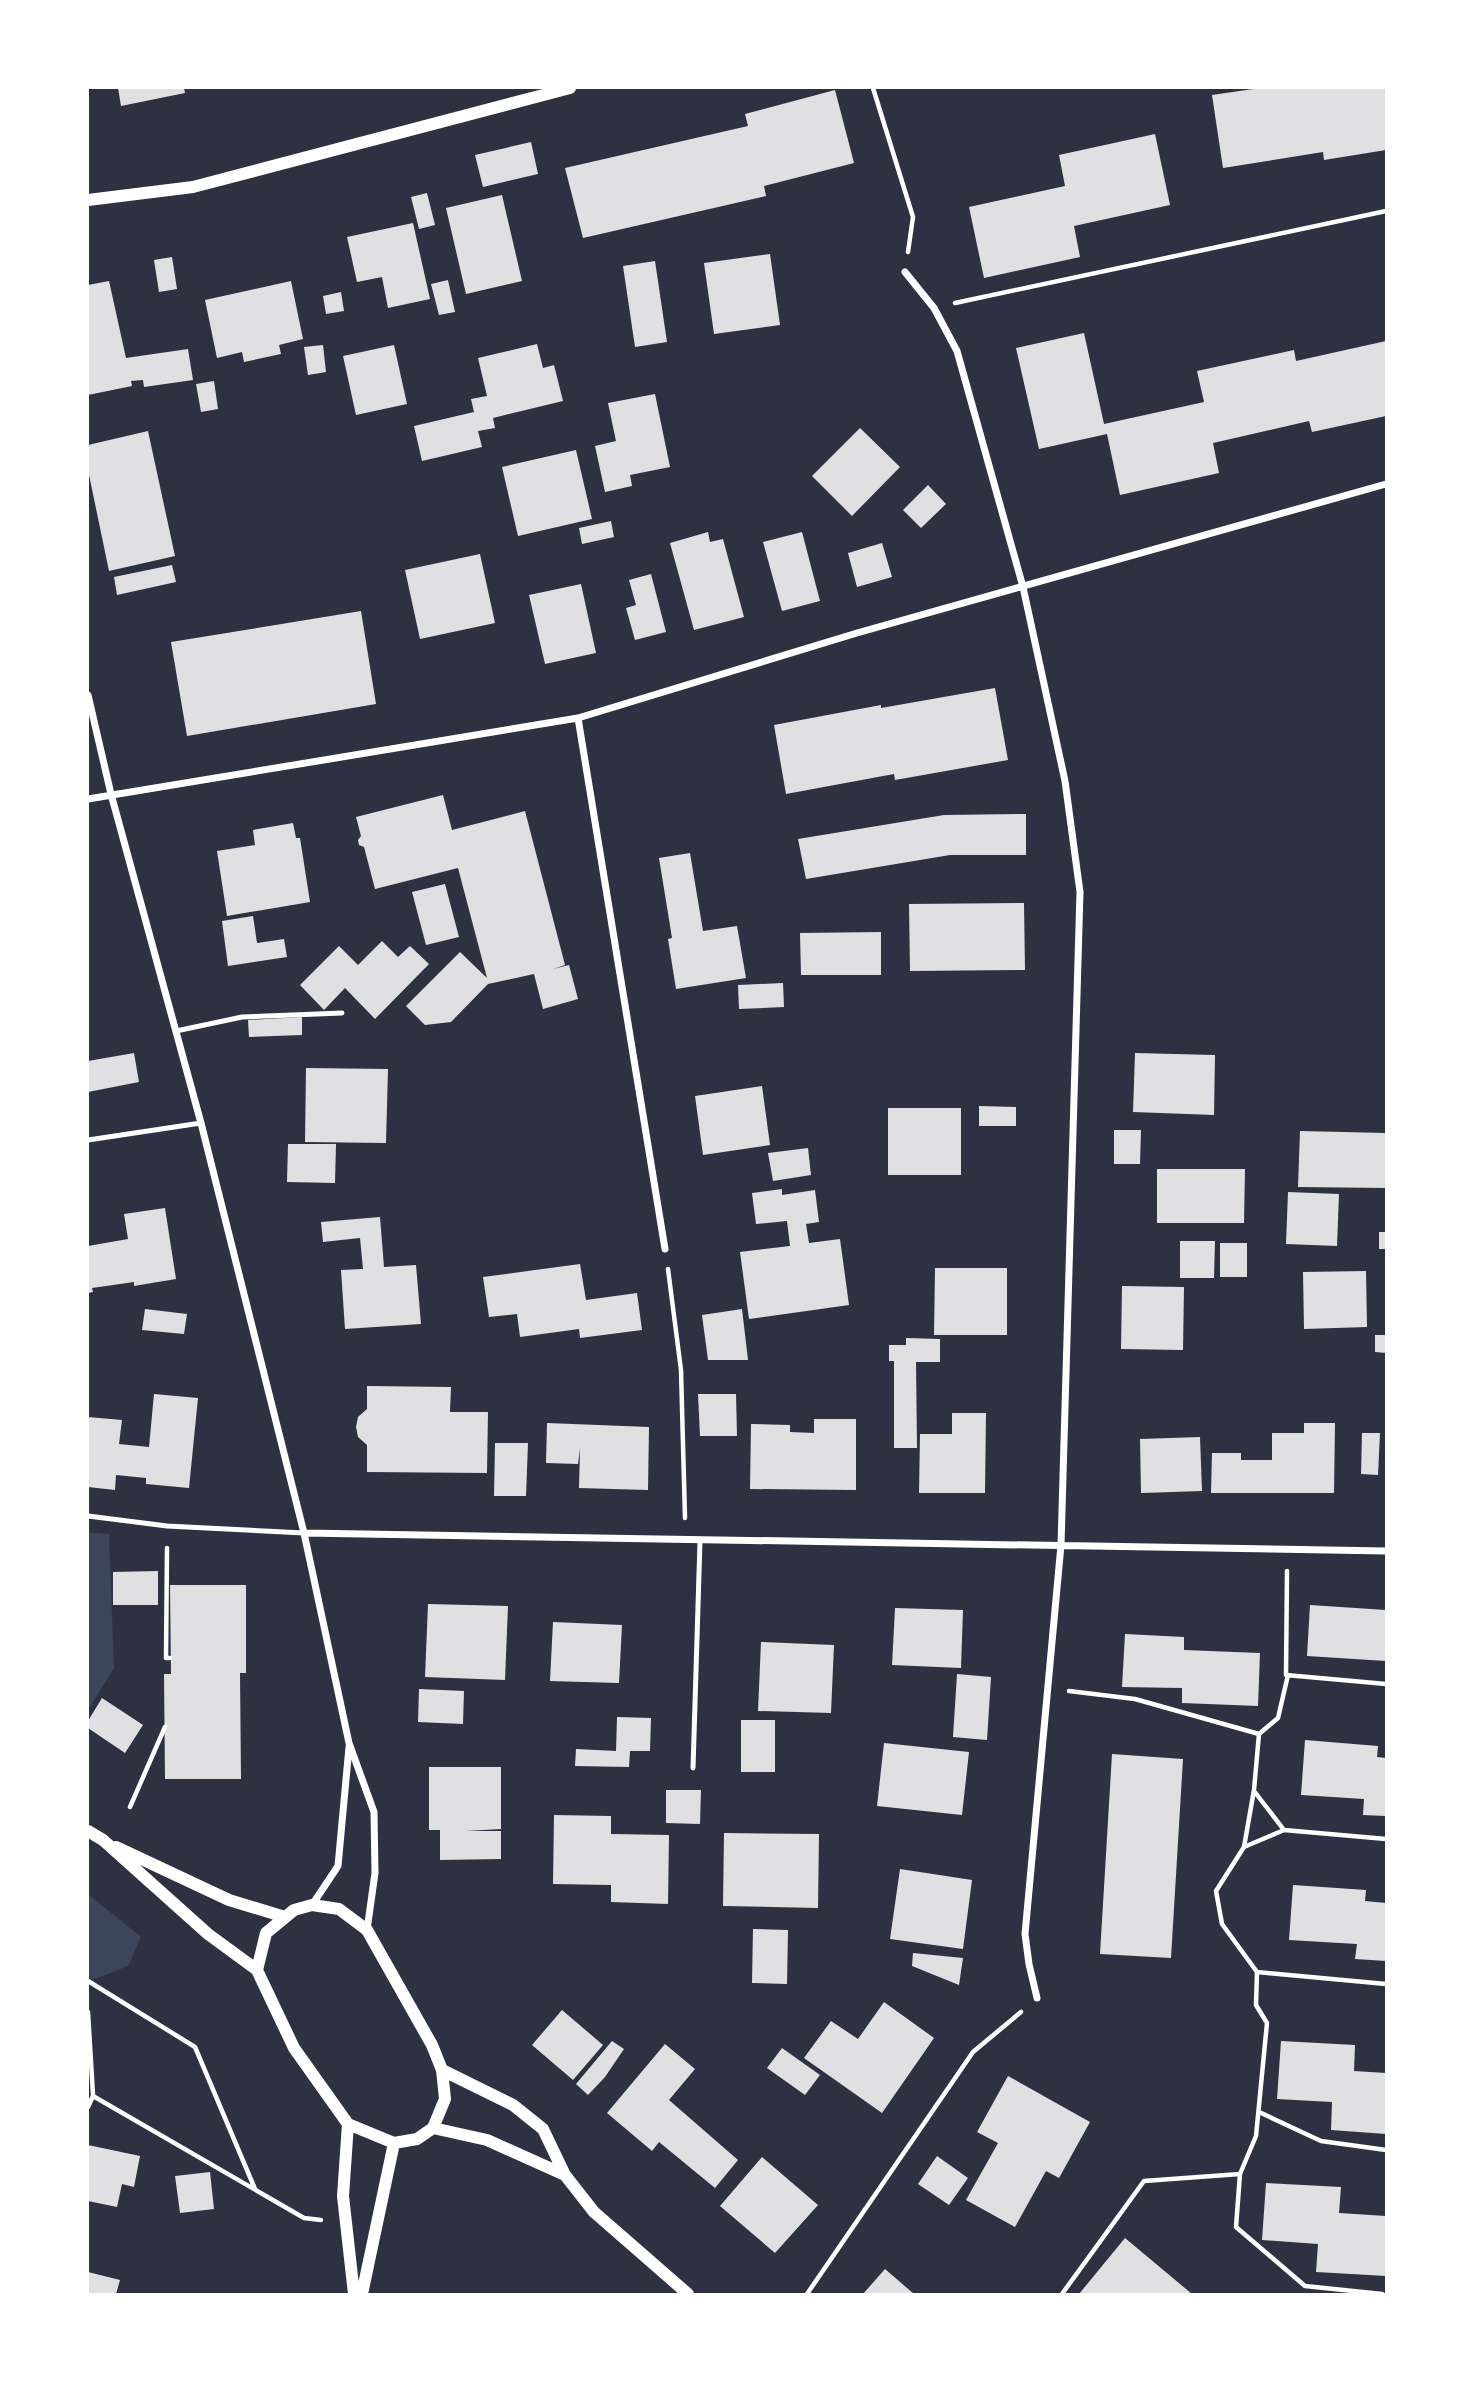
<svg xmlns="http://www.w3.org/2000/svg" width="1474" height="2382" font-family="Helvetica,sans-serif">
  <rect width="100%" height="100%" fill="#2d3142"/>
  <path fill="#3c4559" d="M 88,1532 L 109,1534 L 114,1668 L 88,1710 Z
    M 88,1894 L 141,1937 L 128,1966 L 92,1980 L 88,1977 Z"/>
  <path fill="#e0e0e3" d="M 118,88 L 184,88 L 185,93 L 121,106 Z
    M 1260,88 L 1386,88 L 1386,150 L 1324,160 L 1323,152 L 1223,168 L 1212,95 Z
    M 835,90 L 854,163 L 764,186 L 766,196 L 583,238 L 565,168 L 748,126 L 745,114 Z
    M 1155,134 L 1170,205 L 1074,226 L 1080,257 L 984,278 L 969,207 L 1065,186 L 1059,155 Z
    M 531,142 L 538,174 L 483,187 L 475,155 Z
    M 427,193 L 435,225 L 419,229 L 411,197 Z
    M 502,195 L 522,281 L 466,294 L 446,208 Z
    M 413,223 L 430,299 L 388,308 L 382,277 L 357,282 L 347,237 Z
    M 770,254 L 780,325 L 714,334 L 704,263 Z
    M 172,257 L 177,289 L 159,292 L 154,260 Z
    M 655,261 L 667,342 L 635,347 L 623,266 Z
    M 448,280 L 455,312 L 439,315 L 431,284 Z
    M 109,281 L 126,358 L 188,349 L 193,380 L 144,387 L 143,380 L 131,381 L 132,386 L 88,395 L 88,285 Z
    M 291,281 L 303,339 L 279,345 L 281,354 L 244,362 L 242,352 L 217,358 L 205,300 Z
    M 341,292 L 344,311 L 326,314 L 323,296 Z
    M 1084,333 L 1104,424 L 1204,402 L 1197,371 L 1294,350 L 1296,361 L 1386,341 L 1386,416 L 1312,432 L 1309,421 L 1213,443 L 1219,473 L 1120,495 L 1107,434 L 1039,449 L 1016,348 Z
    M 537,344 L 543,368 L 554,365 L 563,401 L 493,418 L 495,428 L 478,431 L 482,447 L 422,461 L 414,426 L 474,412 L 471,399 L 487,396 L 478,358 Z
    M 323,345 L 326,372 L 308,375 L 304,347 Z
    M 394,345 L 407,404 L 356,415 L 343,356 Z
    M 214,381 L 218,409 L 201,412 L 196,384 Z
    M 655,394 L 670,467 L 630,475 L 632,486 L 605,492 L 595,446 L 616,441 L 608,403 Z
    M 860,428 L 900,467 L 852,516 L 812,476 Z
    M 148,431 L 175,556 L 109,571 L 88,470 L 88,445 Z
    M 576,450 L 592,519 L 518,536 L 502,467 Z
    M 928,485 L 946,504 L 921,528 L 903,510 Z
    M 611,521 L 614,537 L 582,544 L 579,528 Z
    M 708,532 L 710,542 L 723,539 L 744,617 L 694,630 L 670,543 Z
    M 802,532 L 820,601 L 782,611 L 763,542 Z
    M 882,543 L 892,577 L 857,587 L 848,553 Z
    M 480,554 L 495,623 L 420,639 L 405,570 Z
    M 172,565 L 176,582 L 117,595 L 114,577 Z
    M 651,574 L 666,632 L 635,640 L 626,608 L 636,605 L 629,580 Z
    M 581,584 L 596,653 L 545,664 L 529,595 Z
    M 361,611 L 376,704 L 187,736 L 171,642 Z
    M 995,688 L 1008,760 L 895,780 L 894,774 L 786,794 L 774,725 L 881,705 L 881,708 Z
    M 443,795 L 452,830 L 525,811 L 565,965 L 553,969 L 569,965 L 578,999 L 543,1009 L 534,974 L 488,984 L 451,1022 L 425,1025 L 406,1006 L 460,952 L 487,978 L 458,868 L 375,889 L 364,847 L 359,845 L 358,840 L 361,836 L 356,817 Z
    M 1026,814 L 1026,855 L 950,855 L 806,879 L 798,839 L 944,815 Z
    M 293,823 L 296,838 L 300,838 L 310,902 L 227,916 L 217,851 L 255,845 L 253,830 Z
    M 690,853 L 703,931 L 737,926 L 746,978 L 676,989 L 668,939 L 672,938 L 659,858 Z
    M 445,884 L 459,937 L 426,945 L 412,892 Z
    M 1024,903 L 1025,970 L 910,971 L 909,904 Z
    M 253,916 L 257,943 L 284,939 L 287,957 L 228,966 L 222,921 Z
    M 881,932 L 881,975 L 801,975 L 800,933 Z
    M 382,941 L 398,957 L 410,946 L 429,964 L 375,1019 L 345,988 L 324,1010 L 300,985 L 339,946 L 358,965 Z
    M 783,983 L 784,1007 L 739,1009 L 738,985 Z
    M 302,1017 L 302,1035 L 249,1037 L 248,1020 Z
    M 134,1053 L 139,1082 L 88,1092 L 88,1061 Z
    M 1135,1053 L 1215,1055 L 1214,1115 L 1133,1112 Z
    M 306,1068 L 388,1069 L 386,1143 L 305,1142 Z
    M 762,1086 L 770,1145 L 703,1155 L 695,1096 Z
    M 979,1106 L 1016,1107 L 1016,1126 L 979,1126 Z
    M 888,1108 L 961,1108 L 961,1175 L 888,1175 Z
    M 1114,1130 L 1141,1130 L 1140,1164 L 1114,1164 Z
    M 1300,1131 L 1386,1133 L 1386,1188 L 1298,1187 Z
    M 288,1144 L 336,1144 L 335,1183 L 287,1182 Z
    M 808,1148 L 811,1175 L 773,1181 L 768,1153 Z
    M 1157,1169 L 1245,1169 L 1244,1223 L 1157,1223 Z
    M 782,1189 L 782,1195 L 815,1190 L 819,1222 L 806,1224 L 809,1243 L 840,1239 L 849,1305 L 749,1319 L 740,1252 L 790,1246 L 787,1221 L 756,1224 L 752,1193 Z
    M 1288,1192 L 1339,1194 L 1337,1246 L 1286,1244 Z
    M 165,1208 L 176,1279 L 134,1286 L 134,1282 L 92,1288 L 93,1292 L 88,1293 L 88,1246 L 128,1239 L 124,1214 Z
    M 380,1217 L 384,1267 L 416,1265 L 421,1324 L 345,1329 L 341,1270 L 363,1269 L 360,1238 L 323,1242 L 321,1222 Z
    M 1379,1232 L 1386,1232 L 1386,1249 L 1379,1249 Z
    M 1180,1241 L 1215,1241 L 1214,1278 L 1180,1278 Z
    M 1220,1243 L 1247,1243 L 1247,1277 L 1220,1277 Z
    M 580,1264 L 586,1300 L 637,1293 L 642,1330 L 580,1338 L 579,1329 L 520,1337 L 517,1314 L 489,1317 L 483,1277 Z
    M 935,1268 L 1007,1268 L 1007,1335 L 934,1335 Z
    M 1366,1271 L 1367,1327 L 1304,1329 L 1303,1272 Z
    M 1122,1286 L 1184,1287 L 1183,1350 L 1121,1349 Z
    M 145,1309 L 187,1314 L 184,1334 L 142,1330 Z
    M 742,1309 L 748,1360 L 708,1360 L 702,1315 Z
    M 1375,1335 L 1386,1335 L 1386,1353 L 1375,1352 Z
    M 906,1338 L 940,1339 L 940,1362 L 916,1362 L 917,1448 L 894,1448 L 894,1361 L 889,1361 L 889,1345 L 906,1345 Z
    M 367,1386 L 451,1387 L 450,1412 L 488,1412 L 487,1473 L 367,1472 L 367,1445 L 358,1437 L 356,1427 L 358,1417 L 367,1409 Z
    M 154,1394 L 198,1398 L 189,1488 L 146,1484 L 146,1478 L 116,1475 L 115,1490 L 88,1487 L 88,1417 L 122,1420 L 119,1444 L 149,1447 Z
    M 698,1394 L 736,1394 L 737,1436 L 700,1436 Z
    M 952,1413 L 986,1413 L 985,1493 L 919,1493 L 920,1434 L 952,1434 Z
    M 814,1419 L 856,1419 L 856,1490 L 750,1489 L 751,1424 L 790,1425 L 790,1432 L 814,1433 Z
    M 547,1423 L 649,1427 L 648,1490 L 579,1488 L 580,1448 L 578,1464 L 546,1463 Z
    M 1304,1423 L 1335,1423 L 1334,1493 L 1211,1493 L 1212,1453 L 1241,1453 L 1241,1460 L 1272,1460 L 1272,1433 L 1304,1433 Z
    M 1362,1433 L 1380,1433 L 1378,1475 L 1361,1474 Z
    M 1200,1437 L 1202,1491 L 1141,1493 L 1140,1439 Z
    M 495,1443 L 528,1443 L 526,1496 L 494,1496 Z
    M 158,1571 L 158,1605 L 113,1605 L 113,1572 Z
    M 170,1585 L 246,1585 L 246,1673 L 240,1673 L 241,1779 L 165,1779 L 164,1674 L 171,1674 Z
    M 428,1604 L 508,1606 L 505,1680 L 425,1677 Z
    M 1310,1605 L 1386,1610 L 1386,1661 L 1307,1656 Z
    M 895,1608 L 963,1610 L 961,1668 L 892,1665 Z
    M 553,1622 L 622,1625 L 619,1683 L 550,1681 Z
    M 1125,1634 L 1184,1637 L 1184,1650 L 1260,1653 L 1258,1706 L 1182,1703 L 1182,1688 L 1122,1687 Z
    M 761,1642 L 834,1645 L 831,1713 L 758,1711 Z
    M 957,1674 L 991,1677 L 987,1740 L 953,1737 Z
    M 419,1689 L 464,1691 L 463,1724 L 418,1722 Z
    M 102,1698 L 143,1725 L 125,1753 L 88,1728 L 88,1721 Z
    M 617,1717 L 651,1718 L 650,1751 L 630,1751 L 629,1767 L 575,1766 L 576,1749 L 616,1751 Z
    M 741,1720 L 775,1720 L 775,1772 L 741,1772 Z
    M 1305,1740 L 1378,1746 L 1377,1757 L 1386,1758 L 1386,1816 L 1363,1815 L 1364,1799 L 1301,1795 Z
    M 884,1743 L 969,1752 L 962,1815 L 877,1806 Z
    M 1112,1754 L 1183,1759 L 1171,1958 L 1100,1954 Z
    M 429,1767 L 501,1767 L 501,1829 L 466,1831 L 501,1831 L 501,1859 L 440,1860 L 440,1830 L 429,1830 Z
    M 666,1790 L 701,1790 L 700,1824 L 666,1823 Z
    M 554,1815 L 611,1816 L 611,1834 L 669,1835 L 668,1904 L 611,1902 L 611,1885 L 553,1884 Z
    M 724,1833 L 819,1834 L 818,1908 L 723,1906 Z
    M 900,1869 L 972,1880 L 963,1949 L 890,1939 Z
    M 1293,1885 L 1366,1890 L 1365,1901 L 1386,1903 L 1386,1961 L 1355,1959 L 1357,1944 L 1289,1940 Z
    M 753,1929 L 788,1930 L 787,1984 L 752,1983 Z
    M 913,1953 L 963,1958 L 959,1985 L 912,1966 Z
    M 884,2002 L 934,2038 L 882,2113 L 804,2058 L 831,2021 L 858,2039 Z
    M 562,2010 L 603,2045 L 573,2080 L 532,2045 Z
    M 612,2041 L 624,2049 L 605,2077 L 588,2095 L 576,2084 Z
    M 1281,2041 L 1355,2045 L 1354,2071 L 1386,2073 L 1386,2134 L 1331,2130 L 1332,2102 L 1277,2099 Z
    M 665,2044 L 695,2069 L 669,2100 L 738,2160 L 715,2188 L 659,2142 L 652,2151 L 607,2113 Z
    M 782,2048 L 820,2075 L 805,2095 L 767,2068 Z
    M 1008,2076 L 1090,2122 L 1059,2178 L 1046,2171 L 1015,2227 L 966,2200 L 998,2143 L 977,2132 Z
    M 88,2145 L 140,2156 L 134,2187 L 122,2184 L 117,2207 L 88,2201 Z
    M 937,2156 L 968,2178 L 949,2205 L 918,2184 Z
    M 762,2157 L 818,2205 L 775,2253 L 720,2206 Z
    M 210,2172 L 214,2209 L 180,2213 L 175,2176 Z
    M 1266,2183 L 1341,2187 L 1339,2213 L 1386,2216 L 1386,2276 L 1316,2272 L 1318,2244 L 1262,2240 Z
    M 1125,2238 L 1192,2294 L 1079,2294 Z
    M 885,2269 L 914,2294 L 863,2294 Z
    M 88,2272 L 120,2280 L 116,2294 L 88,2294 Z"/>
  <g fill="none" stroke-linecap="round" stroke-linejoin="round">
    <path stroke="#fff" stroke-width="4.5" d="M 873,88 L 913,217 L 908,252
      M 955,303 L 1386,211
      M 668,1269 L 681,1370 L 685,1518
      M 167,1548 L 166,1658 L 170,1658
      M 1287,1571 L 1286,1675 L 1386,1684
      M 1288,1675 L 1278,1718 L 1259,1734 L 1254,1790 L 1244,1847 L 1216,1891 L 1222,1924 L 1257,1972 L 1256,2005 L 1267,2023 L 1256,2136 L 1240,2174 L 1236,2227 L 1305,2286 L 1382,2294
      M 1069,1691 L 1135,1699 L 1259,1734
      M 1254,1791 L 1284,1830 L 1386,1839
      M 130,1807 L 165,1727
      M 1244,1847 L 1284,1830
      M 1257,1972 L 1386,1984
      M 88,1981 L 195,2047 L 255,2189
      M 88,2012 L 93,2095
      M 88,2107 L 93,2096 L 304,2218 L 321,2220
      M 1259,2112 L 1321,2141 L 1386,2150
      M 807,2294 L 973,2052 L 1021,2012
      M 1062,2294 L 1144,2181 L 1240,2174"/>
    <path stroke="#fff" stroke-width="5" d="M 176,1031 L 242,1017 L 342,1013
      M 88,1140 L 201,1123
      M 88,1516 L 167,1526 L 304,1533
      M 693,1768 L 700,1541"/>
    <path stroke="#fff" stroke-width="7" d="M 905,272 L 934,308 L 957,351 L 1023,587 L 1065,781 L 1080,892 L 1061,1545 L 1025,1934 L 1029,1964 L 1037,1998
      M 88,695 L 111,794 L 201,1123 L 304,1533 L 349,1743 L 374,1812 L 375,1873 L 367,1930
      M 578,718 L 665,1249
      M 88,799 L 578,718 L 857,633 L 1386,484
      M 304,1533 L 1386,1551
      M 312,1905 L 338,1866 L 349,1747"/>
    <path stroke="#fff" stroke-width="12" d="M 88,200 L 193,187 L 570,88
      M 88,1831 L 103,1840 L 208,1934 L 257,1970
      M 116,1847 L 229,1900 L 285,1917
      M 312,1905 L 339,1909 L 367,1930 L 432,2045 L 442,2070 L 445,2099 L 433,2128 L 417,2139 L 394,2143 L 348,2124 L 294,2048 L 257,1970 L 266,1933 L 294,1910 Z
      M 442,2070 L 513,2105 L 543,2129 L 565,2175
      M 348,2124 L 343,2196 L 354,2294
      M 433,2128 L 487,2140 L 565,2175 L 594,2212 L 688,2294
      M 362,2294 L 394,2143"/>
  </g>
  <rect width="1474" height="2382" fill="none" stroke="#ffffff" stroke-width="178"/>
</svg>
